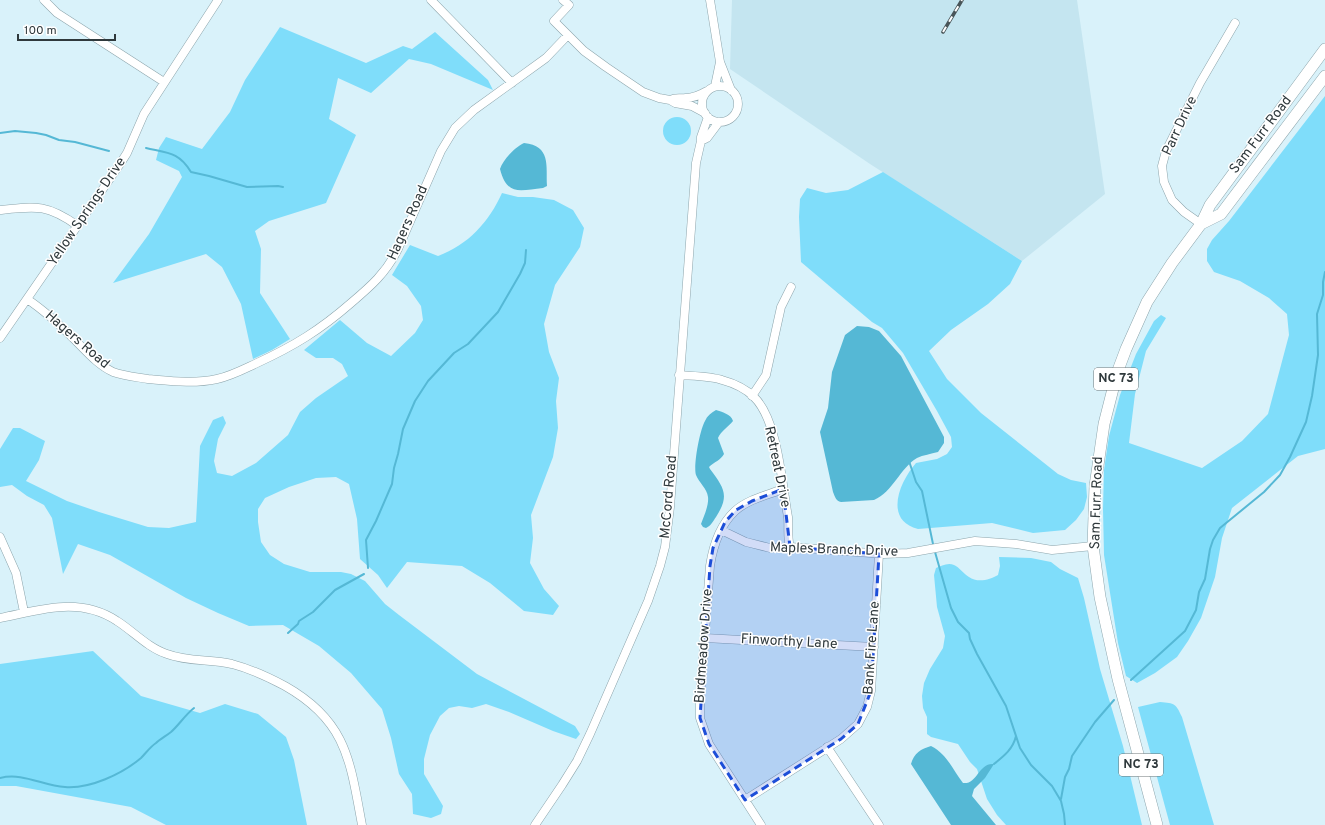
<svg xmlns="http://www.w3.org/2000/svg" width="1325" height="825" font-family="Overpass,sans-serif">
  <rect width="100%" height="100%" fill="#d9f2fa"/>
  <path fill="#c4e5f0" d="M 732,0 L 1077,0 L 1105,194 L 1022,261 L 870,164 L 730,69 Z"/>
  <path fill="#7fddfa" d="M 280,27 L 366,63 L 403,46 L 412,49 L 435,32 L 488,80 L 493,90 L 431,64 L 409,59 L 371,93 L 338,78 L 329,119 L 356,135 L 326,203 L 269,221 L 255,231 L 261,249 L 260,293 L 290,339 L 272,350 L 253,359 L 241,304 L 222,267 L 206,254 L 113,283 L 149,234 L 182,177 L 179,171 L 156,160 L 159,148 L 166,137 L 202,149 L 230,112 L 245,80 Z
    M 1325,96 L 1325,449 L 1298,456 L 1232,508 L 1222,538 L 1215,577 L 1201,618 L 1188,641 L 1177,657 L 1155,673 L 1137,683 L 1126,676 L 1118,643 L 1104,555 L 1103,509 L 1104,470 L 1109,436 L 1120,395 L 1136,354 L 1154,321 L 1161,315 L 1166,318 L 1146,351 L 1135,394 L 1129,443 L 1202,468 L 1242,441 L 1268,414 L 1289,335 L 1287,314 L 1269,298 L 1240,281 L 1214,272 L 1207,261 L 1207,249 L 1212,240 L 1229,221 Z
    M663 131a14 14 0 1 1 28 0a14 14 0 1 1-28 0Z
    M 883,172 L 1022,261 L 1010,284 L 988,304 L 951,330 L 929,351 L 947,379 L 981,413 L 1058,474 L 1071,480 L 1086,483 L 1087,497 L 1084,509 L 1076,520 L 1065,530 L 1033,533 L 992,523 L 918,529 C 883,520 900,481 916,463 L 937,459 L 947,454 L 952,447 L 951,437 L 937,411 L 903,353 L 882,328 L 872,322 L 801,262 L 799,217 L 800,199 L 807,188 L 826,193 L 848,190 Z
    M 502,193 L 518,197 L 533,197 L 554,200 L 573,210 L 584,228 L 580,247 L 555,285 L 544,324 L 549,352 L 559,378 L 556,401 L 558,428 L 553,457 L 531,515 L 533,538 L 530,563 L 544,589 L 559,606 L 553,615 L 524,611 L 490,583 L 462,566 L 407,562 L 387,588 L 378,575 L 360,559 L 357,519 L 349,484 L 336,477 L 316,478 L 289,487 L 265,498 L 258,509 L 258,522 L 261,542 L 270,555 L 284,564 L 310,572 L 341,572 L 351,574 L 365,581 L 385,604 L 399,615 L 477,674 L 575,726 L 580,734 L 576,739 L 553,731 L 509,712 L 486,704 L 472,708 L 459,706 L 449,708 L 440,716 L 430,735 L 424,759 L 424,774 L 443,806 L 441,814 L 431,818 L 413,814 L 412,794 L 399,774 L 391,738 L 382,709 L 351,673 L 319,646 L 283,625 L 249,626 L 218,613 L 186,598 L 110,555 L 78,544 L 63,574 L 52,518 L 44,505 L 27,496 L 12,485 L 0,487 L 0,449 L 13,428 L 20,428 L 45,441 L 39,460 L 26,481 L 67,501 L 99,512 L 148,527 L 169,528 L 196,522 L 200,446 L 213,420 L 223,416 L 226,423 L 218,439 L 214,461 L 217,473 L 232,476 L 256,463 L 288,435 L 300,412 L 316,398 L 348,376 L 342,364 L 333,358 L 316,358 L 304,350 L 340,320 L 367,343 L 391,356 L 415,333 L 423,320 L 421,306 L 407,286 L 392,275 L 410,245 L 438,256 C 468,245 489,222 502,193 Z
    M 999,557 L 1031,558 L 1051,562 L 1060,569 L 1078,578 L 1084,598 L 1100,669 L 1123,746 L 1142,825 L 1006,825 L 997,815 L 987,799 L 977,769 L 970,762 L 958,744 L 931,737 L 927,734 L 927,717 L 923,708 L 922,696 L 924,683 L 930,669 L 943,648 L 945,636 L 937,607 L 934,575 L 936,568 C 941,566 948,562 954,565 C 959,567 964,574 969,577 C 977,583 990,580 998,575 L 1000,566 Z
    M 93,651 L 141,696 L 200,713 L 225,704 L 258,714 L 286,737 L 294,760 L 307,825 L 166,825 L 131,807 L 16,786 L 0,786 L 0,664 Z
    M 1160,702 C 1175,703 1176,704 1182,717 L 1214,825 L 1170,825 L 1138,707 Z"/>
  <path fill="#55b8d5" d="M 524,143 C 551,146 546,165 547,186 L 543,188 C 521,190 507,197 500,169 C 503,160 515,147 524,143 Z
    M 857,326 L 869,327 L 879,331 L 901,356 L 944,437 L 944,443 L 938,452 C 931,454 923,455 917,458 C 900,468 893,492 874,500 L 841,502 C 836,501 835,497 833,492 L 820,432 L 828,408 L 832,372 L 845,335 Z
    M 716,410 C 722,412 731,414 733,421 C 728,427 721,431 718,438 L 724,454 C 721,460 714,462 709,467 L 710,469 C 724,488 730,495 716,517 C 713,521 711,526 706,528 L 703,527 L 701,524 C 704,516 709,505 708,497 C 707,488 699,483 696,475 C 693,466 700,429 705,421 C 707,416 711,413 716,410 Z
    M 931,746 C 948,755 952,769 963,783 C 977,785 979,762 994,764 L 985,778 L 974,789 L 972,796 L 996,825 L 951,825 L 911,764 C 914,753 921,749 931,746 Z"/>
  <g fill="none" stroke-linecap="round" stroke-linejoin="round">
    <path stroke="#55b8d5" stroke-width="2" d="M 0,133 L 15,131 L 36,133 L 46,135 L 59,140 L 75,142 L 109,151
      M 146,148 C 168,153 179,152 191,172 L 209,176 L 247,187 L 278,186 L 283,187
      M 909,461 L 916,482 L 922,491 L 933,544
      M 935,552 L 951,608 L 958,622 L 969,633 L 970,639 L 977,654 L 1006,706 L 1020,748 L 1031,765 L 1052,786 L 1061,801 L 1064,814 L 1065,825
      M 368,568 L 366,540 L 376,521 L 392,484 L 394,468 L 398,454 L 403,429 L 415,401 L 428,381 L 454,353 L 468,344 L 498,312 L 520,274 L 525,263 L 526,250
      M 288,633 L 298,624 L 299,621 L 313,612 L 335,590 L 364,574
      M 1131,680 L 1185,631 L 1196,610 L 1199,592 L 1205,579 L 1210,549 L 1213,540 L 1220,528 L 1264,492 L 1280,475 L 1290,457 L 1306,422 L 1312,396 L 1318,355 L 1317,314 L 1323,295 L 1323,282 L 1325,272
      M 994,764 C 1004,756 1013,749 1016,736
      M 0,778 C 23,772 43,786 65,787 C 90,789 122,774 141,758 C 146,753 150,747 156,743 C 160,739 166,736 171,732 C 179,725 185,715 194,708
      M 1061,799 L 1065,777 L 1069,769 L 1072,756 L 1095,722 L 1114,700"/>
    <defs>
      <path id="minor" d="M 44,0 L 57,13 L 164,82
        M 431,0 L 512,83
        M 563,0 L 569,5 L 554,21 L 568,35
        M 710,0 L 720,62 L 731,90
        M 715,86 L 720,62
        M702 104a18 18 0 1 1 36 0a18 18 0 1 1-36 0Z
        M 670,100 C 676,97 680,99 686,98 C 694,98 700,95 707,91
        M 701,141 L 707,138 L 719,122
        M 0,210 C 36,206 47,204 78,226
        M 1201,224 L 1184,212 L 1172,200 L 1164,182 L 1162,166 L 1166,151 L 1200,83 L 1235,23
        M 27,299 C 45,311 61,326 76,341 C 87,352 98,365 113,372 C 124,376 136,377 148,379 C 171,381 194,384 217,379 C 231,376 244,369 257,363 C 294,346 320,330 351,303 C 371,286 386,273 398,249 L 441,151 L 455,128 L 474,110 L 546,58 L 568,35 L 584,51 L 606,67 L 643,92 L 659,98 L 670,100 L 675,103 L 692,106 L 705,113
        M 0,338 L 120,164 L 127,153 L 144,114 L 218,0
        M 679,375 C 691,376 711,376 722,380 C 733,383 746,389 754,397 C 778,420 782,485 788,517 C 789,527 787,537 790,547
        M 752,396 L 766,375 L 781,307 L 791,287
        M 721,530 L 746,542 L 770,548 L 790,547 L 884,554 L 908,553 L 975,541 L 1016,544 L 1052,550 L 1093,546
        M 0,537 L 16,573 L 24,612
        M 0,618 C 41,610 79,596 117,621 C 133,631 148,648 167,654 C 188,662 211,659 232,664 C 251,669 268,677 285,686 C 347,721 350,761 362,825
        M 705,638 L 874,647
        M 827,747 L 879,825
        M 745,800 L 841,739 L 858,724 L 867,707 L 871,691 L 879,554
        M 535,825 L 562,785 L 577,761 L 590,734 L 648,601 L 660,566 L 665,547 L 670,507 L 696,163 L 701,141 L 701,137 L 708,117
        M 761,825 L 709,744 L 700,718 L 700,698 L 710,566 C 713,546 720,525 735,511 C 748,499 768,495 783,489"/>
      <path id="major" d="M 1201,224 L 1221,214 L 1325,76
        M 1157,825 L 1118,679 L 1100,597 L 1093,546 L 1095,486 L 1104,424 L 1117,373 L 1126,349 L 1147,302 L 1172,263 L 1201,224 L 1210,205 L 1325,49"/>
    </defs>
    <use href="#minor" stroke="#8da5ac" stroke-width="9"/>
    <use href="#major" stroke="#8da5ac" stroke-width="12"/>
    <use href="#minor" stroke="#fff" stroke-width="8"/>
    <use href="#major" stroke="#fff" stroke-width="11"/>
    <defs>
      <path id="rail" d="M 943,32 L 962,0"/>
    </defs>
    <use href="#rail" stroke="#495559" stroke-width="3.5"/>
    <use href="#rail" stroke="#fff" stroke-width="2" stroke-dasharray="6" stroke-linecap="butt"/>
  </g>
  <path fill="#1d4ed8" fill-opacity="0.2" stroke="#1d4ed8" stroke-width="3" stroke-dasharray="8 5" stroke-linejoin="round" d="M 783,489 L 790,547 L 879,554 L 871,691 L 858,724 L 841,739 L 745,800 L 709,744 L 700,718 L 710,566 L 713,548 L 725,522 L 736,510 L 752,501 Z"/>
  <g text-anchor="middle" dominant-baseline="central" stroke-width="3" stroke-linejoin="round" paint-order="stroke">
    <g fill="#fff" stroke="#6d7476" stroke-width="1">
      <rect x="1094" y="368" width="44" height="22" rx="3"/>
      <rect x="1119" y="754" width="44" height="22" rx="3"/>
    </g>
    <g font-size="13" font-weight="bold" fill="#2f393c">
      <text x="1116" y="379">NC 73</text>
      <text x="1141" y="765">NC 73</text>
    </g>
    <g font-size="14" fill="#2f393c" stroke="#fff">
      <text transform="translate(1180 126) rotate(-65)">Parr Drive</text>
      <text transform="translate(1261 135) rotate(-53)">Sam Furr Road</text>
      <text transform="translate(87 212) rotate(-56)">Yellow Springs Drive</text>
      <text transform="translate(408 223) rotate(-66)">Hagers Road</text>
      <text transform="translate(77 340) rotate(41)">Hagers Road</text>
      <text transform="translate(777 467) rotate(78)">Retreat Drive</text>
      <text transform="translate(669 497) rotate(-85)">McCord Road</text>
      <text transform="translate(1097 503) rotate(-88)">Sam Furr Road</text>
      <text transform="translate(834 550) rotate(2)">Maples Branch Drive</text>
      <text transform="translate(789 642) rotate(3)">Finworthy Lane</text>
      <text transform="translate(704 646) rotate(-86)">Birdmeadow Drive</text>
      <text transform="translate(872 648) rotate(-86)">Bank Fire Lane</text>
    </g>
  </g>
  <path d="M18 34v6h97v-6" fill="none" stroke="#2f393c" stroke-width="2"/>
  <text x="24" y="34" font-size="12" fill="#2f393c" stroke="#ffffff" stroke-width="3" paint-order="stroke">100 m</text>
</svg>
